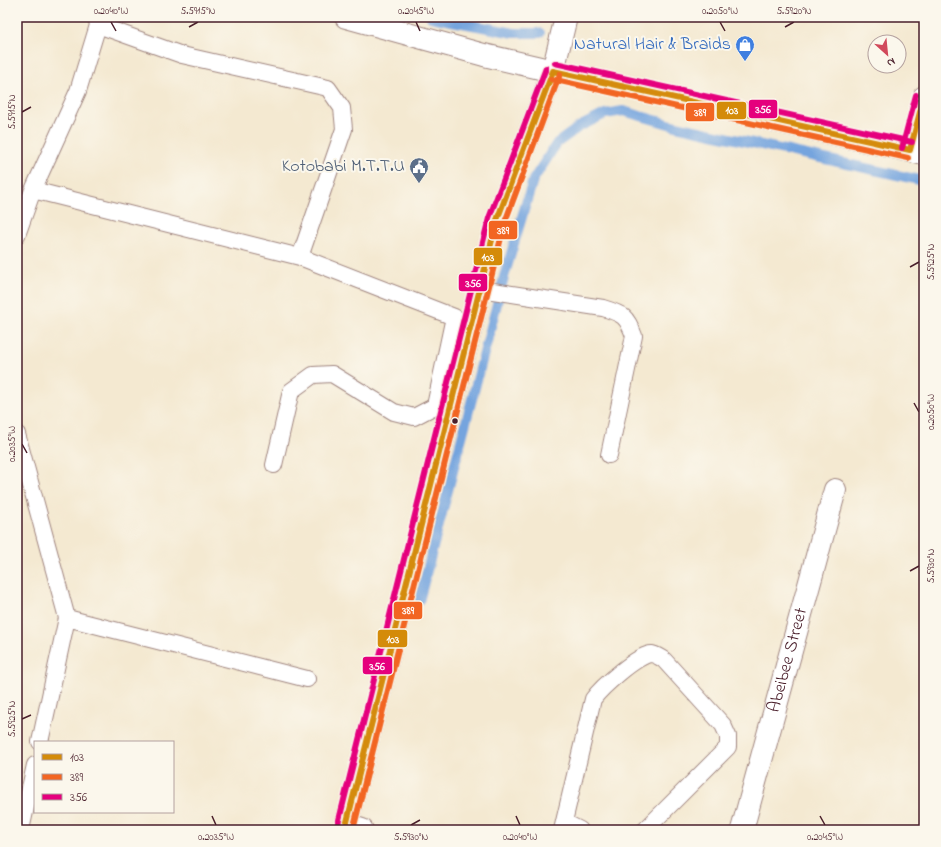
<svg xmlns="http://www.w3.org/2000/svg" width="941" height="847" font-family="'Indie Flower',sans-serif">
  <rect width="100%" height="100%" fill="#fbf7ec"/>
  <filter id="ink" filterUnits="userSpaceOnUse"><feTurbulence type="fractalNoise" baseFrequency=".025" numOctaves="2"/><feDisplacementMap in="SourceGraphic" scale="8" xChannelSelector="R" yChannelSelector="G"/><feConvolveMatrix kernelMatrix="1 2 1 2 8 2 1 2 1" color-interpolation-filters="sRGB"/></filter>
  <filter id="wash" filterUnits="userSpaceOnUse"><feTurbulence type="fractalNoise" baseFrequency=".012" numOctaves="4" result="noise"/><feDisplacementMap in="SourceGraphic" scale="16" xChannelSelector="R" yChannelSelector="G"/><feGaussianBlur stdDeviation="0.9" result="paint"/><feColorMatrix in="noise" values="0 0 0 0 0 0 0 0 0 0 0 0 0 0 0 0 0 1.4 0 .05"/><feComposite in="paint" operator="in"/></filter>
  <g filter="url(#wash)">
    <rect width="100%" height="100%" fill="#f4e9d1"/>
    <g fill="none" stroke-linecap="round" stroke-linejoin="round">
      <path stroke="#75a4de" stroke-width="10" d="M 431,17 L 514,33 L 540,33
        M 419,601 L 504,277 L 533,180 L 557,143 L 579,127 L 605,114 L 623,111 L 676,126 L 924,181"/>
    </g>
  </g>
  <g filter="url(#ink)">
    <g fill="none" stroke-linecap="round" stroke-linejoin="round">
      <defs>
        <path id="service" d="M 98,25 L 182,55 L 328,88 L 342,108 L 344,129 L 300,257
          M 33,190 L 300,257 L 454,317 L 471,327
          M 17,235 L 33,190 L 78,91 L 98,25 L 96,17
          M 480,289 L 603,308 C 623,314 627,316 634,336 L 609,455
          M 17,434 L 67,618 L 40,742
          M 274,465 L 291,391 L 313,375 L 332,374 L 394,412 L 414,417 L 435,406 L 454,317
          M 67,618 L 307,679
          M 564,822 L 580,830
          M 21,830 L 35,765
          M 562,830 L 593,699 C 601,688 639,653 652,654 C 656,655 661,658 664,660 L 723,725 L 728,736 L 728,747 L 645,830"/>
        <g id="minor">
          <path d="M 346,17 L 484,55 L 553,71 L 566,17"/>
          <path d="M 346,825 L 362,830"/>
          <path id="s1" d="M 742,830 L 835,490"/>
        </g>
        <path id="tertiary" d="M 910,150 L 924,97
          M 345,830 L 471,327 L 497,220 L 553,71 L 924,154"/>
      </defs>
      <use href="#service" stroke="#9f847e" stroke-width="18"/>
      <use href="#minor" stroke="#9f847e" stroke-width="24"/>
      <use href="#tertiary" stroke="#9f847e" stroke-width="24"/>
      <use href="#service" stroke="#fff" stroke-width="16"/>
      <use href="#minor" stroke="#fff" stroke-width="22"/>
      <use href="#tertiary" stroke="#fff" stroke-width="22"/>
      <defs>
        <path id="bus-1" d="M 553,71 L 910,150
          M 910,150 L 924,97
          M 345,830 L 497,220 L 553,71"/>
        <path id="bus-2" d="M 551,79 L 908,158
          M 353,830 L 505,222 L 560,74"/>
        <path id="bus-3" d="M 555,63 L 912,142
          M 902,148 L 916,95
          M 337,828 L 489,218 L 546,68"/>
      </defs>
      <use href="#bus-1" stroke="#fbf7ec" stroke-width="9"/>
      <use href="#bus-2" stroke="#fbf7ec" stroke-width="9"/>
      <use href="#bus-3" stroke="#fbf7ec" stroke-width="9"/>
      <use href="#bus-1" stroke="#d48b09" stroke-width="6"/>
      <use href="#bus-2" stroke="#f26522" stroke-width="6"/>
      <use href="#bus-3" stroke="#e5007d" stroke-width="6"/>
    </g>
  </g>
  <path fill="none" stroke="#4a1f2b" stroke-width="1.5" d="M 111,22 L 116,31M 416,22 L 420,31M 720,22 L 725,31M 189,27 L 198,22M 785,27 L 794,22M 22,112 L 31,107M 910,267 L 919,262M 914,403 L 919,412M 22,444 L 27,453M 910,571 L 919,566M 22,719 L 31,715M 212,816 L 216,825M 516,816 L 520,825M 820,816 L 825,825M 411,825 L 420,820"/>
  <defs>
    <symbol id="shop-pin" viewBox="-11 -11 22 30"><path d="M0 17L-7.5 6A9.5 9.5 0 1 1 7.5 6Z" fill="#3f7fe0" stroke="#fbf7ec"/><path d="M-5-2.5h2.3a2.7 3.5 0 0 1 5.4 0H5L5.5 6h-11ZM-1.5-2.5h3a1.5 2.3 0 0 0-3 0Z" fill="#fff"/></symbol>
    <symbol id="civic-pin" viewBox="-11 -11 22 30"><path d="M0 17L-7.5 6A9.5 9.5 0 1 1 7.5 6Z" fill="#5c6f8a" stroke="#fbf7ec"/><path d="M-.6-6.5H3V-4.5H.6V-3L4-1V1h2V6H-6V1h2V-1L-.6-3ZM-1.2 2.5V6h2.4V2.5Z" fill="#fff"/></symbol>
  </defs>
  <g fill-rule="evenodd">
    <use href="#shop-pin" x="734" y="34" width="22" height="30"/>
    <use href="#civic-pin" x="408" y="156" width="22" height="30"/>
  </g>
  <circle fill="#4a1f2b" stroke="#fbf7ec" stroke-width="1.5" cx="455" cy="421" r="3.5"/>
  <g text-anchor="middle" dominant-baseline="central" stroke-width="4" stroke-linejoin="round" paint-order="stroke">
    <g font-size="18" fill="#366cbe" stroke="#fbf7ec" text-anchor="end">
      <text x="731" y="45">Natural Hair &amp; Braids</text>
    </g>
    <g font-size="18" fill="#4e5e75" stroke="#fbf7ec" text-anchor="end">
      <text x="405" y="167">Kotobabi M.T.T.U</text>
    </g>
    <g font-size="18" fill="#4a1f2b" stroke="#fbf7ec">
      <text stroke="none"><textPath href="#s1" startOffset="176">Abeibee Street</textPath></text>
    </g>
  </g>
  <g stroke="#fbf7ec" stroke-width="1.5">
    <rect x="748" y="99" width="30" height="20" rx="4" fill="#e5007d"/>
    <rect x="716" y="101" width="31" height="19" rx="4" fill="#d48b09"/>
    <rect x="685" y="102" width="30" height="20" rx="4" fill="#f26522"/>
    <rect x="488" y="220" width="30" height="20" rx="4" fill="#f26522"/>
    <rect x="473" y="247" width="30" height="19" rx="4" fill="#d48b09"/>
    <rect x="458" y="273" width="30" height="19" rx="4" fill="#e5007d"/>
    <rect x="393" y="601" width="30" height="19" rx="4" fill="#f26522"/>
    <rect x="377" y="629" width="31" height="19" rx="4" fill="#d48b09"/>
    <rect x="362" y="656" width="31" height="19" rx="4" fill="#e5007d"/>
  </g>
  <g font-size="11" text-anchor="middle" font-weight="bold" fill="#fff">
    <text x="763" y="113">356</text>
    <text x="732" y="114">103</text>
    <text x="700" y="116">389</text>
    <text x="503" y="234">389</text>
    <text x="488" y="261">103</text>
    <text x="473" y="287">356</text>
    <text x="408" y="614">389</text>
    <text x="393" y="643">103</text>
    <text x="377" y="670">356</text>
  </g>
  <rect width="941" height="847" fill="none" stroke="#fbf7ec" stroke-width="44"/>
  <rect x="34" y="741" width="140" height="72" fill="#fbf7ec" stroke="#b4a19f"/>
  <rect x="42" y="754" width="20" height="6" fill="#d48b09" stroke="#b4a19f"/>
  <text x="70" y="761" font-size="12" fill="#4a1f2b">103</text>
  <rect x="42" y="774" width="20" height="6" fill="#f26522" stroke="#b4a19f"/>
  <text x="70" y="781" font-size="12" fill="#4a1f2b">389</text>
  <rect x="42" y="794" width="20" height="6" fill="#e5007d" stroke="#b4a19f"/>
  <text x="70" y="801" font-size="12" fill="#4a1f2b">356</text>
  <g transform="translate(887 54) rotate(153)"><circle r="19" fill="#fbf7ec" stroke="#b4a19f"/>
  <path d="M0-3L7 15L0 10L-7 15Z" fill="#d1495b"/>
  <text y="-6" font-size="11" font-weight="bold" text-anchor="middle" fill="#4a1f2b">N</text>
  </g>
  <rect x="22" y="22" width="897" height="803" fill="none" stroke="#4a1f2b" stroke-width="1.5"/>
  <g font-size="10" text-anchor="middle" fill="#4a1f2b">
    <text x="111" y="14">0.2040°W</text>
    <text x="198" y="14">5.5915°N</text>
    <text x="416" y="14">0.2045°W</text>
    <text x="720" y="14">0.2050°W</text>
    <text x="794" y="14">5.5920°N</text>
    <text transform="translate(11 112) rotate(-90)" y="4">5.5915°N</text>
    <text transform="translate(930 262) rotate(-90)" y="4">5.5925°N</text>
    <text transform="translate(930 412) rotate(-90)" y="4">0.2050°W</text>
    <text transform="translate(11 444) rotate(-90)" y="4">0.2035°W</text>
    <text transform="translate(930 566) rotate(-90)" y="4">5.5930°N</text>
    <text transform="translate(11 719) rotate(-90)" y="4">5.5925°N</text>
    <text x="216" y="840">0.2035°W</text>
    <text x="411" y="840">5.5930°N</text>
    <text x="520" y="840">0.2040°W</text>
    <text x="825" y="840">0.2045°W</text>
  </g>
</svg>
